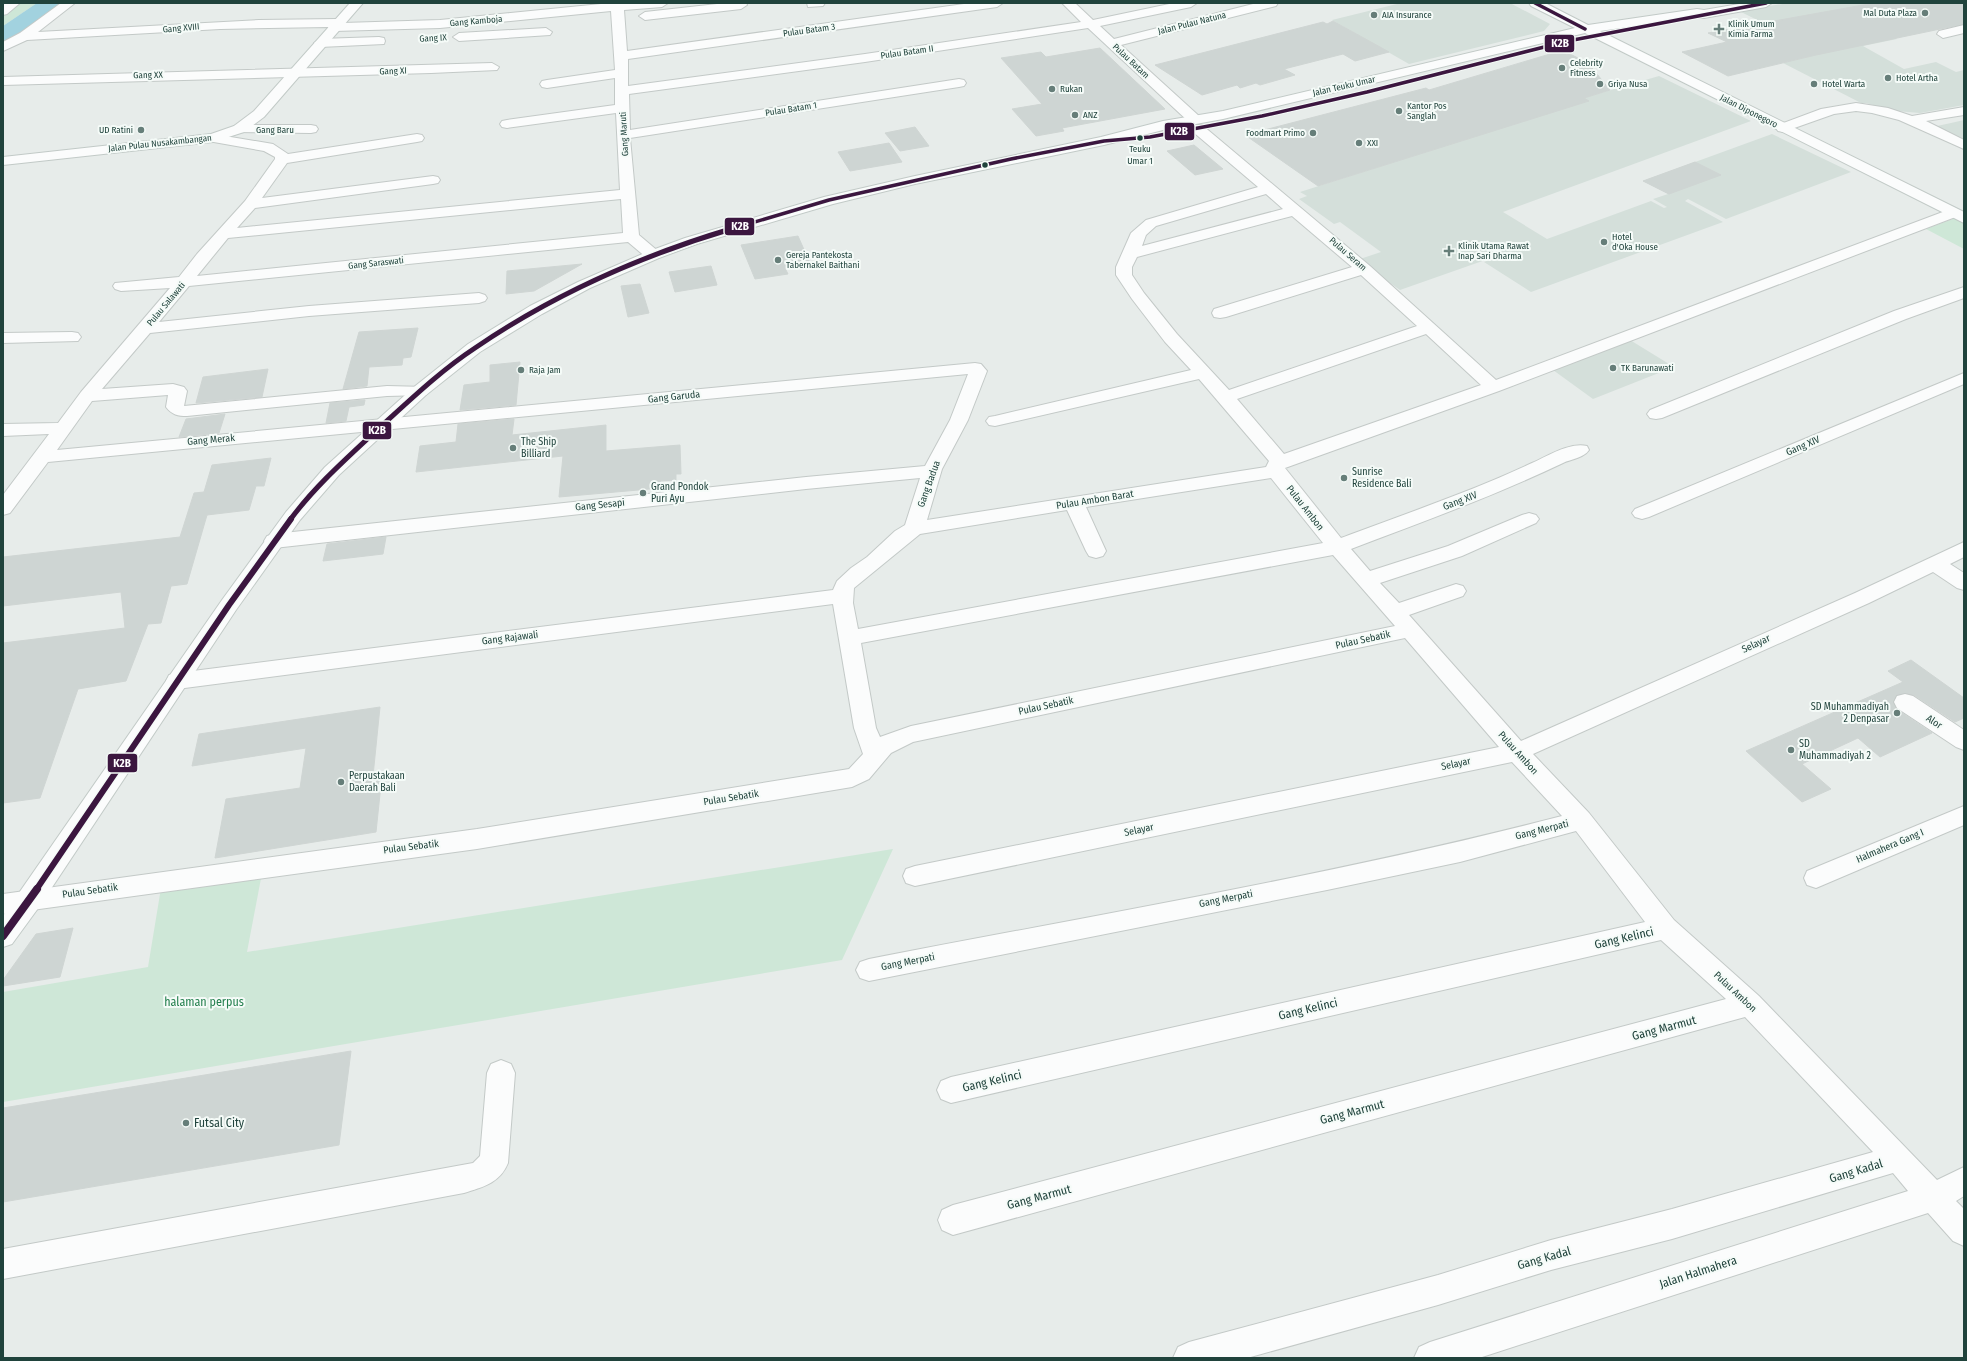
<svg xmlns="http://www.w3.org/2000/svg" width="1967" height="1361" font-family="'Fira Sans Condensed',sans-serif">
  <rect width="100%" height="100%" fill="#e7ecea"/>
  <path fill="#d4dfda" d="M 1401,3 L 1510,3 L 1550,24 L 1544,31 L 1409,64 L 1332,20 Z
    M 1788,3 L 1964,3 L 1895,38 L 1897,39 L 1863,46 L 1904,69 L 1936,62 L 1956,72 L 1964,70 L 1964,105 L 1920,113 L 1896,111 L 1866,103 L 1861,103 L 1783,63 L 1805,57 L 1800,41 L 1739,11 Z
    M 1659,76 L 1751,121 L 1503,212 L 1547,239 L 1651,201 L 1664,208 L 1667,207 L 1653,199 L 1668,194 L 1643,181 L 1772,134 L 1851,172 L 1726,219 L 1688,199 L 1685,201 L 1723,222 L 1531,292 L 1484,262 L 1528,245 L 1400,290 L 1357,260 L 1381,252 L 1340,222 L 1334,224 L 1299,199 L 1307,196 L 1300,192 L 1479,135 L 1587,97 Z
    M 1964,120 L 1964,139 L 1937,126 L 1951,123 Z
    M 1630,340 L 1674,367 L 1593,399 L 1553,370 Z"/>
  <path fill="#cee7d7" d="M 18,3 L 37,3 L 3,26 L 3,13 Z
    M 1958,217 L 1964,220 L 1964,249 L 1926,229 Z
    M 893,849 L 842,960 L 3,1102 L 3,992 L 148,967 L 161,888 L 262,873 L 247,952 Z"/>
  <path fill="#a2d2df" d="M 37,3 L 65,3 L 3,46 L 3,26 Z"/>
  <path fill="#ced5d3" stroke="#cfd5d3" d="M 1874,3 L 1964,3 L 1964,24 L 1816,55 L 1728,76 L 1682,52 L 1727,42 L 1708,33 Z
    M 1333,21 L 1389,52 L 1355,61 L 1343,54 L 1284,69 L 1295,75 L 1260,85 L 1256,83 L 1240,88 L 1237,85 L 1202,95 L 1155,65 L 1323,22 L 1327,24 Z
    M 1100,48 L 1165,109 L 1062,128 L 1064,131 L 1036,136 L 1012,109 L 1042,104 L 1001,58 L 1041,52 L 1046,57 Z
    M 1559,53 L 1572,55 L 1588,63 L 1610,90 L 1584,98 L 1589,101 L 1318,186 L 1245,135 L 1426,88 L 1429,90 L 1550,54 Z
    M 915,127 L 929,146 L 900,151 L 885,133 Z
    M 889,143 L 902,162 L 850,171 L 838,152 Z
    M 1194,145 L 1223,169 L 1195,175 L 1167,151 Z
    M 1695,162 L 1721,175 L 1669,194 L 1643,181 Z
    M 798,236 L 810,263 L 785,268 L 788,274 L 755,279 L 741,245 Z
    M 582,264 L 534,291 L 506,294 L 507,271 Z
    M 711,266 L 717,285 L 675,292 L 669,272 Z
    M 640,284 L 649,313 L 628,317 L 621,286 Z
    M 418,328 L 411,357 L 403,358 L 402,365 L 369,367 L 367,386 L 343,389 L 359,332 Z
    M 520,362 L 516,405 L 460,410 L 464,385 L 490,382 L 490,365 Z
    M 268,369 L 262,397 L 196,403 L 203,377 Z
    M 365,400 L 364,405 L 349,407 L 346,421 L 326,423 L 330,403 Z
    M 225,414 L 219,433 L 179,437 L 186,419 Z
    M 514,419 L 512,435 L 606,425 L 606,451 L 680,445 L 681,474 L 676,474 L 676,480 L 660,481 L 661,488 L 559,497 L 563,456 L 416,472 L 420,446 L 456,442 L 458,424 Z
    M 271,458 L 264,486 L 256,486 L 249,510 L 207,515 L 187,584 L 171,586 L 161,623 L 148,624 L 126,681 L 78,689 L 40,798 L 3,803 L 3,643 L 125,628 L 121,592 L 3,606 L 3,557 L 180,537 L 194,493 L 204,492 L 212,465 Z
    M 386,537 L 383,554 L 323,561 L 327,544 Z
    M 1911,660 L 1964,698 L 1964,718 L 1955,722 L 1914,695 L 1905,693 L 1897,695 L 1893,701 L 1896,709 L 1932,733 L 1880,757 L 1858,738 L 1802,764 L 1831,789 L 1802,802 L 1746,751 L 1903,682 L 1888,671 Z
    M 380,707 L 373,776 L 382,775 L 376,832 L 215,858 L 226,799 L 300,788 L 306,748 L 192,766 L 199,734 Z
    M 73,928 L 60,977 L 3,986 L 3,980 L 36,934 Z
    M 351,1051 L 339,1145 L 3,1202 L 3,1108 Z"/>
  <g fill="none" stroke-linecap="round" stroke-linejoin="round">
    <defs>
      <path id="street" d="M 6,3 L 20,3 L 7,14 L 3,15 L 3,5 Z
        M 61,3 L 75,3 L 38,32 L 259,20 L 337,19 L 343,23 L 440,20 L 611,3 L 668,3 L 662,7 L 624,10 L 627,51 L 971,3 L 1003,3 L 997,7 L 628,59 L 628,86 L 865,54 L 1081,22 L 1062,3 L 1075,3 L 1093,20 L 1174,3 L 1197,3 L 1191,7 L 1100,26 L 1114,39 L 1257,3 L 1278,3 L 1276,6 L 1121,45 L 1199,116 L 1201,119 L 1199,122 L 1189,122 L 1088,28 L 865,62 L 629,94 L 630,130 L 959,79 L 964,80 L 966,83 L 964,86 L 959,87 L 630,138 L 639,235 L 659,252 L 661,255 L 659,258 L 647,258 L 628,242 L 189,286 L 159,322 L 309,306 L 479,293 L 485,295 L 487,298 L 485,301 L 479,303 L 309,316 L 150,333 L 102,389 L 173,384 L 184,387 L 187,391 L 184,406 L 387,386 L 426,387 L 429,391 L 426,395 L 387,396 L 187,416 C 178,416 172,415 166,407 L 168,395 L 92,401 L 57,450 L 975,363 L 981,364 L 987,371 L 968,420 L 942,469 L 927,520 L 1266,467 L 1269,461 L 1199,379 L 995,426 L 989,425 L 986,421 L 989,417 L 995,416 L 1191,370 L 1165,342 L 1132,299 L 1116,275 L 1116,267 L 1131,233 L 1146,220 L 1258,187 L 1192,131 L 1190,128 L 1192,125 L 1202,125 L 1370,266 L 1496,380 L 1948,210 L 1958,210 L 1961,213 L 1958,216 L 1499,391 L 1285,468 L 1341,538 C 1405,514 1470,492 1532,463 C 1548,456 1569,442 1587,446 L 1589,450 C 1584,458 1571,459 1563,463 C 1494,496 1422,522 1351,549 L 1370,571 L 1448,546 L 1522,515 L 1529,513 L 1536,515 L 1539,519 L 1536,523 L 1462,556 L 1380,583 L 1399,603 L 1456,584 L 1463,586 L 1466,591 L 1463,596 L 1409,615 L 1521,741 L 1855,593 L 1964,542 L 1964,557 L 1950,564 L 1964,573 L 1964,590 L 1957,588 L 1933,572 L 1869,603 L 1533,754 L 1589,813 L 1674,920 L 1759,996 L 1937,1180 L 1964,1167 L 1964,1196 L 1956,1201 L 1964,1209 L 1964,1246 L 1953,1241 L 1928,1213 L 1479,1358 L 1414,1358 L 1419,1347 L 1430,1342 L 1908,1191 L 1893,1173 L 1672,1239 L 1551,1270 L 1438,1305 L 1247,1358 L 1173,1358 L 1178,1347 L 1189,1342 L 1438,1275 L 1551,1240 L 1672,1209 L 1873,1152 L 1745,1017 L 953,1235 L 942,1230 L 938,1220 L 942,1210 L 953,1205 L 1726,999 L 1661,940 L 951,1103 L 941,1099 L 937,1090 L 941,1081 L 951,1077 L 1645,922 L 1576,831 L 1460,862 L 1327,890 L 869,981 L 860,978 L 856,970 L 860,962 L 869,959 C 1100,914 1334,875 1562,816 L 1512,762 L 915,886 L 906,883 L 903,876 L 906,869 L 915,866 L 1499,747 L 1405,638 L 913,742 L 891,753 L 869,779 L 852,787 L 477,849 L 3,914 L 3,894 L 477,829 L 849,769 L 863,754 L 854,728 L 833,604 L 177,689 L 169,687 L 166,681 L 169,675 L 177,673 L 833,590 L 837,581 L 851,568 L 867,557 L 895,531 L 905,525 L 920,478 L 806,489 L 274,548 L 267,546 L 264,541 L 267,536 L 274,534 L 806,477 L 925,466 L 950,420 L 968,374 L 48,462 L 10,513 L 3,515 L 3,495 L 49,434 L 3,436 L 3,424 L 58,423 L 81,392 L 170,288 L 121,291 L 115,289 L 113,286 L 115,283 L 179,277 L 197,254 L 245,201 L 275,159 L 275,157 L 264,151 L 208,141 L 206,138 L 208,135 L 213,134 L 273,144 L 288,154 L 417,134 L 422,135 L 424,138 L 422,141 L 417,142 L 287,163 L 262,198 L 433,176 L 438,177 L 440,180 L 438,183 L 433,184 L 255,208 L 237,228 L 620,190 L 616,113 L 507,128 L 502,127 L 500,124 L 502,121 L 507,120 L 615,105 L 615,78 L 547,88 L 542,87 L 540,84 L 542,81 L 547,80 L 615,70 L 611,11 L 440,28 L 334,31 L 330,30 L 328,27 L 220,29 L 27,40 L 3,51 L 3,42 L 20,33 ZM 1266,194 L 1283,209 L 1142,246 L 1146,235 L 1156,226 ZM 621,199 L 623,233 L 197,276 L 228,238 ZM 1292,216 L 1352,267 L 1214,309 L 1212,313 L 1214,317 L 1220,318 L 1226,317 L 1361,275 L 1417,326 L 1229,390 L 1177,334 L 1144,293 L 1132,275 L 1132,267 L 1137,257 ZM 1426,334 L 1481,385 L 1284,454 L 1237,399 ZM 1271,478 L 1323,543 L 858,629 L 853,603 L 854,588 L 920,534 L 1067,510 L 1086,551 L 1089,556 L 1096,558 L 1103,556 L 1106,551 L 1086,507 ZM 1333,555 L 1395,626 L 911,726 L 880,737 L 876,728 L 861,643 Z
        M 726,3 L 746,3 L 747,5 L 741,9 L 645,20 L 639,16 L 645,12 Z
        M 807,3 L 825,3 L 823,6 L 808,7 Z
        M 1964,25 L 1964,33 L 1943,38 L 1937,34 L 1939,31 Z
        M 546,28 L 552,32 L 550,35 L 459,41 L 453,37 L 459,33 Z
        M 379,37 L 384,38 L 385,41 L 384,44 L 320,47 L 314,43 L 320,39 Z
        M 492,63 L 499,67 L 497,70 L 431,73 L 3,85 L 3,77 Z
        M 1856,103 L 1888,108 L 1912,116 L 1964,107 L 1964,115 L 1926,121 L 1964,140 L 1964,149 L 1899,120 L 1872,113 L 1856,111 L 1834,114 L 1783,132 L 1778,131 L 1776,128 L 1778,125 L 1821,109 Z
        M 239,125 L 311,125 L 316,126 L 318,129 L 316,132 L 311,133 L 234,132 L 232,129 L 234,126 Z
        M 1964,287 L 1964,298 L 1906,319 L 1662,418 L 1656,419 L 1650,418 L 1647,414 L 1650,410 L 1894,311 Z
        M 72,332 L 78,333 L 81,337 L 78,341 L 3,343 L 3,333 Z
        M 1964,373 L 1964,384 L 1649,517 L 1642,519 L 1635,517 L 1632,513 L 1635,509 Z
        M 1905,694 L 1913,696 L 1964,730 L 1964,750 L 1956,747 L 1897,708 L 1894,702 L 1897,696 Z
        M 1964,806 L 1964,825 L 1816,888 L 1807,885 L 1804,878 L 1807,871 Z
        M 501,1060 L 511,1064 L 515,1073 L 508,1163 C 500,1183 483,1187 464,1193 L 3,1279 L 3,1249 L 473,1163 L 480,1156 L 487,1073 L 491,1064 Z"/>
      <path id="secondary" d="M 350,3 L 363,3 L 264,117 L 244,132 L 213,142 L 3,165 L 3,157 L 211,134 L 234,126 L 254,111 Z
        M 1529,3 L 1545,3 L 1588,25 L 1697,9 L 1704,10 L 1745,3 L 1772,3 L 1766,7 L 1704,18 L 1697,17 L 1600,31 L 1964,212 L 1964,223 L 1585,33 L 1223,119 L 1163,130 L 1104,145 L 915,184 L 833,204 L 697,244 L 659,258 L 590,288 L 542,314 L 480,352 L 426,395 L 339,475 L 300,520 L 236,610 L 39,907 L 12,944 L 3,947 L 3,916 L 222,600 L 286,512 L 325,467 L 414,387 L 468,344 L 530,306 L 578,282 L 647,252 L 685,238 L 824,197 L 915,176 L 1101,137 L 1163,121 L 1223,111 L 1575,28 L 1531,6 Z"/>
    </defs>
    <use href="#street" stroke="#c3c9c7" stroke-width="2"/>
    <use href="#secondary" stroke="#c2cac7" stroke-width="2"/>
    <use href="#street" fill="#fbfcfc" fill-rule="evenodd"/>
    <use href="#secondary" fill="#fbfcfc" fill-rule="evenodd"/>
    <defs>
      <path id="bus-1-far3" d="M 1535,3 L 1585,29
        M 731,229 L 829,200 L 1011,159 L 1104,141 L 1150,137 L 1262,116 L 1367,92 L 1568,41 L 1766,3"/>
      <path id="bus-1-far2" d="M 290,520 C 315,486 347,458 378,429 C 409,401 440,371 475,348 C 554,294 643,255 734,228"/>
      <path id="bus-1-far1" d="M 36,890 L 229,605 L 291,519"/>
      <path id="bus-1" d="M 3,936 L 37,889"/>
    </defs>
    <use href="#bus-1-far3" stroke="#f5fbf8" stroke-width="5.5"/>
    <use href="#bus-1-far2" stroke="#f5fbf8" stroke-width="8"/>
    <use href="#bus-1-far1" stroke="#f5fbf8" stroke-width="9"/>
    <use href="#bus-1" stroke="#f5fbf8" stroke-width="10"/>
    <use href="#bus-1-far3" stroke="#3b163f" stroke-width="3.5"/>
    <use href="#bus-1-far2" stroke="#3b163f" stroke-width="5"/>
    <use href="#bus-1-far1" stroke="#3b163f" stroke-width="6"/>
    <use href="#bus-1" stroke="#3b163f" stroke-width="8"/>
  </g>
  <g fill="#667e79" stroke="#f5fbf8" stroke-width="1.5">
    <circle cx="1925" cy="13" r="4"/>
    <circle cx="1374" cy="15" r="4"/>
    <path d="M1717 23h4v4h4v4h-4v4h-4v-4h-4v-4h4z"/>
    <circle cx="1562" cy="68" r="4"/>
    <circle cx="1888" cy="78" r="4"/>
    <circle cx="1600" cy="84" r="4"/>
    <circle cx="1814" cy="84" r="4"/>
    <circle cx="1052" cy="89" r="4"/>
    <circle cx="1399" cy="111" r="4"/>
    <circle cx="1075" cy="115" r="4"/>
    <circle cx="141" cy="130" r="4"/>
    <circle cx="1313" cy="133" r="4"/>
    <circle cx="1359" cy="143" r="4"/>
    <circle cx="1604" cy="242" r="4"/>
    <path d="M1447 245h4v4h4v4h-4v4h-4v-4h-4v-4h4z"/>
    <circle cx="778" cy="260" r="4"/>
    <circle cx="1613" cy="368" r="4"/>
    <circle cx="521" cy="370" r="4"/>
    <circle cx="513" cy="448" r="4"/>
    <circle cx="1344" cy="478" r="4"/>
    <circle cx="643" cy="493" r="4"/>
    <circle cx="1897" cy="713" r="4"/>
    <circle cx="1791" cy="750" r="4"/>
    <circle cx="341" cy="782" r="4"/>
    <circle cx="186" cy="1123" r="4"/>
  </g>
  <g fill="#20433c" stroke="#f5fbf8" stroke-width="1.5">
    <circle cx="1140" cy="138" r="3.5"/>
    <circle cx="985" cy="165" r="3.5"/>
  </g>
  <g text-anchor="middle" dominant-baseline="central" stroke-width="4" stroke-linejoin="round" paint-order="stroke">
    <g font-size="9" fill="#20433c" stroke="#f5fbf8" text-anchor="start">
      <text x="1917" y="13" text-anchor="end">Mal Duta Plaza</text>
      <text x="1382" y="15">AIA Insurance</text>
      <text x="1728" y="24">Klinik Umum<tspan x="1728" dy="10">Kimia Farma</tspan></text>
      <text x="1570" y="63">Celebrity<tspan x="1570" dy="10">Fitness</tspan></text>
      <text x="1896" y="78">Hotel Artha</text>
      <text x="1608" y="84">Griya Nusa</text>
      <text x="1822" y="84">Hotel Warta</text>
      <text x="1060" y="89">Rukan</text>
      <text x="1407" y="106">Kantor Pos<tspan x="1407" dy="10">Sanglah</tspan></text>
      <text x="1083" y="115">ANZ</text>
      <text x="133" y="130" text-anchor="end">UD Ratini</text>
      <text x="1305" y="133" text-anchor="end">Foodmart Primo</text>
      <text x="1367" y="143">XXI</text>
      <text x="1612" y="237">Hotel<tspan x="1612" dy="10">d'Oka House</tspan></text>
      <text x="1458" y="246">Klinik Utama Rawat<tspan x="1458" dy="10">Inap Sari Dharma</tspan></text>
      <text x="786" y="255">Gereja Pantekosta<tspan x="786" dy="10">Tabernakel Baithani</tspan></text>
      <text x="1621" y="368">TK Barunawati</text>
      <text x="529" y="370">Raja Jam</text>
    </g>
    <g font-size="9" fill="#20433c" stroke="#f5fbf8">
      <text transform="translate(476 21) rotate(-5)">Gang Kamboja</text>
      <text transform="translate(1192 23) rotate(-14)">Jalan Pulau Natuna</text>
      <text transform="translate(181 28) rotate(-5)">Gang XVIII</text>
      <text transform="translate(809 30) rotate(-8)">Pulau Batam 3</text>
      <text transform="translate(433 38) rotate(-3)">Gang IX</text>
      <text transform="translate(907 52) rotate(-8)">Pulau Batam II</text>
      <text transform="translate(1131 61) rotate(43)">Pulau Batam</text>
      <text transform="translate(393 71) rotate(-2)">Gang XI</text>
      <text transform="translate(148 75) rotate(-1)">Gang XX</text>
      <text transform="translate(1344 86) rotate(-13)">Jalan Teuku Umar</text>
      <text transform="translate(791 109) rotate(-9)">Pulau Batam 1</text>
      <text transform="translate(1749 111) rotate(27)">Jalan Diponegoro</text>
      <text x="275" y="130">Gang Baru</text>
      <text transform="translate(624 134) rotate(-93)">Gang Maruti</text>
      <text transform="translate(160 143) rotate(-6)">Jalan Pulau Nusakambangan</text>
      <text transform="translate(1348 254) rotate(41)">Pulau Seram</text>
      <text transform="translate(376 263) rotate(-6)">Gang Saraswati</text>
      <text transform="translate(166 304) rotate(-50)">Pulau Salawati</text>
    </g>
    <g font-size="9" fill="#20433c" stroke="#f5fbf8">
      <text x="1140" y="149">Teuku<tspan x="1140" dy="12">Umar 1</tspan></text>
    </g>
    <g font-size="10" fill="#20433c" stroke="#f5fbf8">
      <text transform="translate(674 397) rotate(-6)">Gang Garuda</text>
      <text transform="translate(211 440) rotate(-5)">Gang Merak</text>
      <text transform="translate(1803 446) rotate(-23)">Gang XIV</text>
      <text transform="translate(929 484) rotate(-70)">Gang Badua</text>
      <text transform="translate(1095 500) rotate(-9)">Pulau Ambon Barat</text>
      <text transform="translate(1460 501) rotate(-21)">Gang XIV</text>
      <text transform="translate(600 505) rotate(-6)">Gang Sesapi</text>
      <text transform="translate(1305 508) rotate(52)">Pulau Ambon</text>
      <text transform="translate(510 638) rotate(-7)">Gang Rajawali</text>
      <text transform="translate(1363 640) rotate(-12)">Pulau Sebatik</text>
      <text transform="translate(1756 644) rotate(-25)">Selayar</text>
      <text transform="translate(1046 706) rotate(-12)">Pulau Sebatik</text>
      <text transform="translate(1934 722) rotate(33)">Alor</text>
      <text transform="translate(1518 753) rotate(48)">Pulau Ambon</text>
      <text transform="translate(1456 764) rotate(-12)">Selayar</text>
      <text transform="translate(731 798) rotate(-9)">Pulau Sebatik</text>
      <text transform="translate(1139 830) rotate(-12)">Selayar</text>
      <text transform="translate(1542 830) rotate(-14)">Gang Merpati</text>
      <text transform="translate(1890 846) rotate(-23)">Halmahera Gang I</text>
      <text transform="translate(411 847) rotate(-7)">Pulau Sebatik</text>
      <text transform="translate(90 891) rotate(-8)">Pulau Sebatik</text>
      <text transform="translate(1226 899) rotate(-11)">Gang Merpati</text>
      <text transform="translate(908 962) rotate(-11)">Gang Merpati</text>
      <text transform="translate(1735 992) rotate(43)">Pulau Ambon</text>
    </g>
    <g font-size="10" fill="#20433c" stroke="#f5fbf8" text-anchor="start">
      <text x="521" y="442">The Ship<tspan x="521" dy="12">Billiard</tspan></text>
      <text x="1352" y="472">Sunrise<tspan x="1352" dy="12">Residence Bali</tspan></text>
      <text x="651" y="487">Grand Pondok<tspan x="651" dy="12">Puri Ayu</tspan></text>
      <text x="1889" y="707" text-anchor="end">SD Muhammadiyah<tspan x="1889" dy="12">2 Denpasar</tspan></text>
      <text x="1799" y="744">SD<tspan x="1799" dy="12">Muhammadiyah 2</tspan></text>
      <text x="349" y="776">Perpustakaan<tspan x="349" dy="12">Daerah Bali</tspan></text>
    </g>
    <g font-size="12" fill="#20433c" stroke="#f5fbf8">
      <text transform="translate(1624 938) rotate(-13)">Gang Kelinci</text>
      <text transform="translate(1308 1009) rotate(-13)">Gang Kelinci</text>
      <text transform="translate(1664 1028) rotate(-15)">Gang Marmut</text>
      <text transform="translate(992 1081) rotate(-13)">Gang Kelinci</text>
      <text transform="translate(1352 1112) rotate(-15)">Gang Marmut</text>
      <text transform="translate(1856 1171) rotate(-17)">Gang Kadal</text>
      <text transform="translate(1039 1197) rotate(-15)">Gang Marmut</text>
      <text transform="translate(1544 1258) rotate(-16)">Gang Kadal</text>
      <text transform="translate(1698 1272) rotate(-18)">Jalan Halmahera</text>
    </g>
    <g font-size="12" fill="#25804f" stroke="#f5fbf8">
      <text x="204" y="1002">halaman perpus</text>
    </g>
    <g font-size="12" fill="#20433c" stroke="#f5fbf8" text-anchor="start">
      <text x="194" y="1123">Futsal City</text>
    </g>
  </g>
  <g stroke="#f5fbf8" stroke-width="1.5">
    <rect x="1544" y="34" width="31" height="19" rx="4" fill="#3b163f"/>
    <rect x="1164" y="122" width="31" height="19" rx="4" fill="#3b163f"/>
    <rect x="724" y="217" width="31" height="19" rx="4" fill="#3b163f"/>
    <rect x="362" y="421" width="30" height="19" rx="4" fill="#3b163f"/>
    <rect x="107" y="753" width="31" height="20" rx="4" fill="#3b163f"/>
  </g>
  <g font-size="11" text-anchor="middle" font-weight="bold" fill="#fff">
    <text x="1560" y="47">K2B</text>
    <text x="1179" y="135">K2B</text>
    <text x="740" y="230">K2B</text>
    <text x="377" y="434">K2B</text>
    <text x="122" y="767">K2B</text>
  </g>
  <rect width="1967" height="1361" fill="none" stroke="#20433c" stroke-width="8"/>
</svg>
